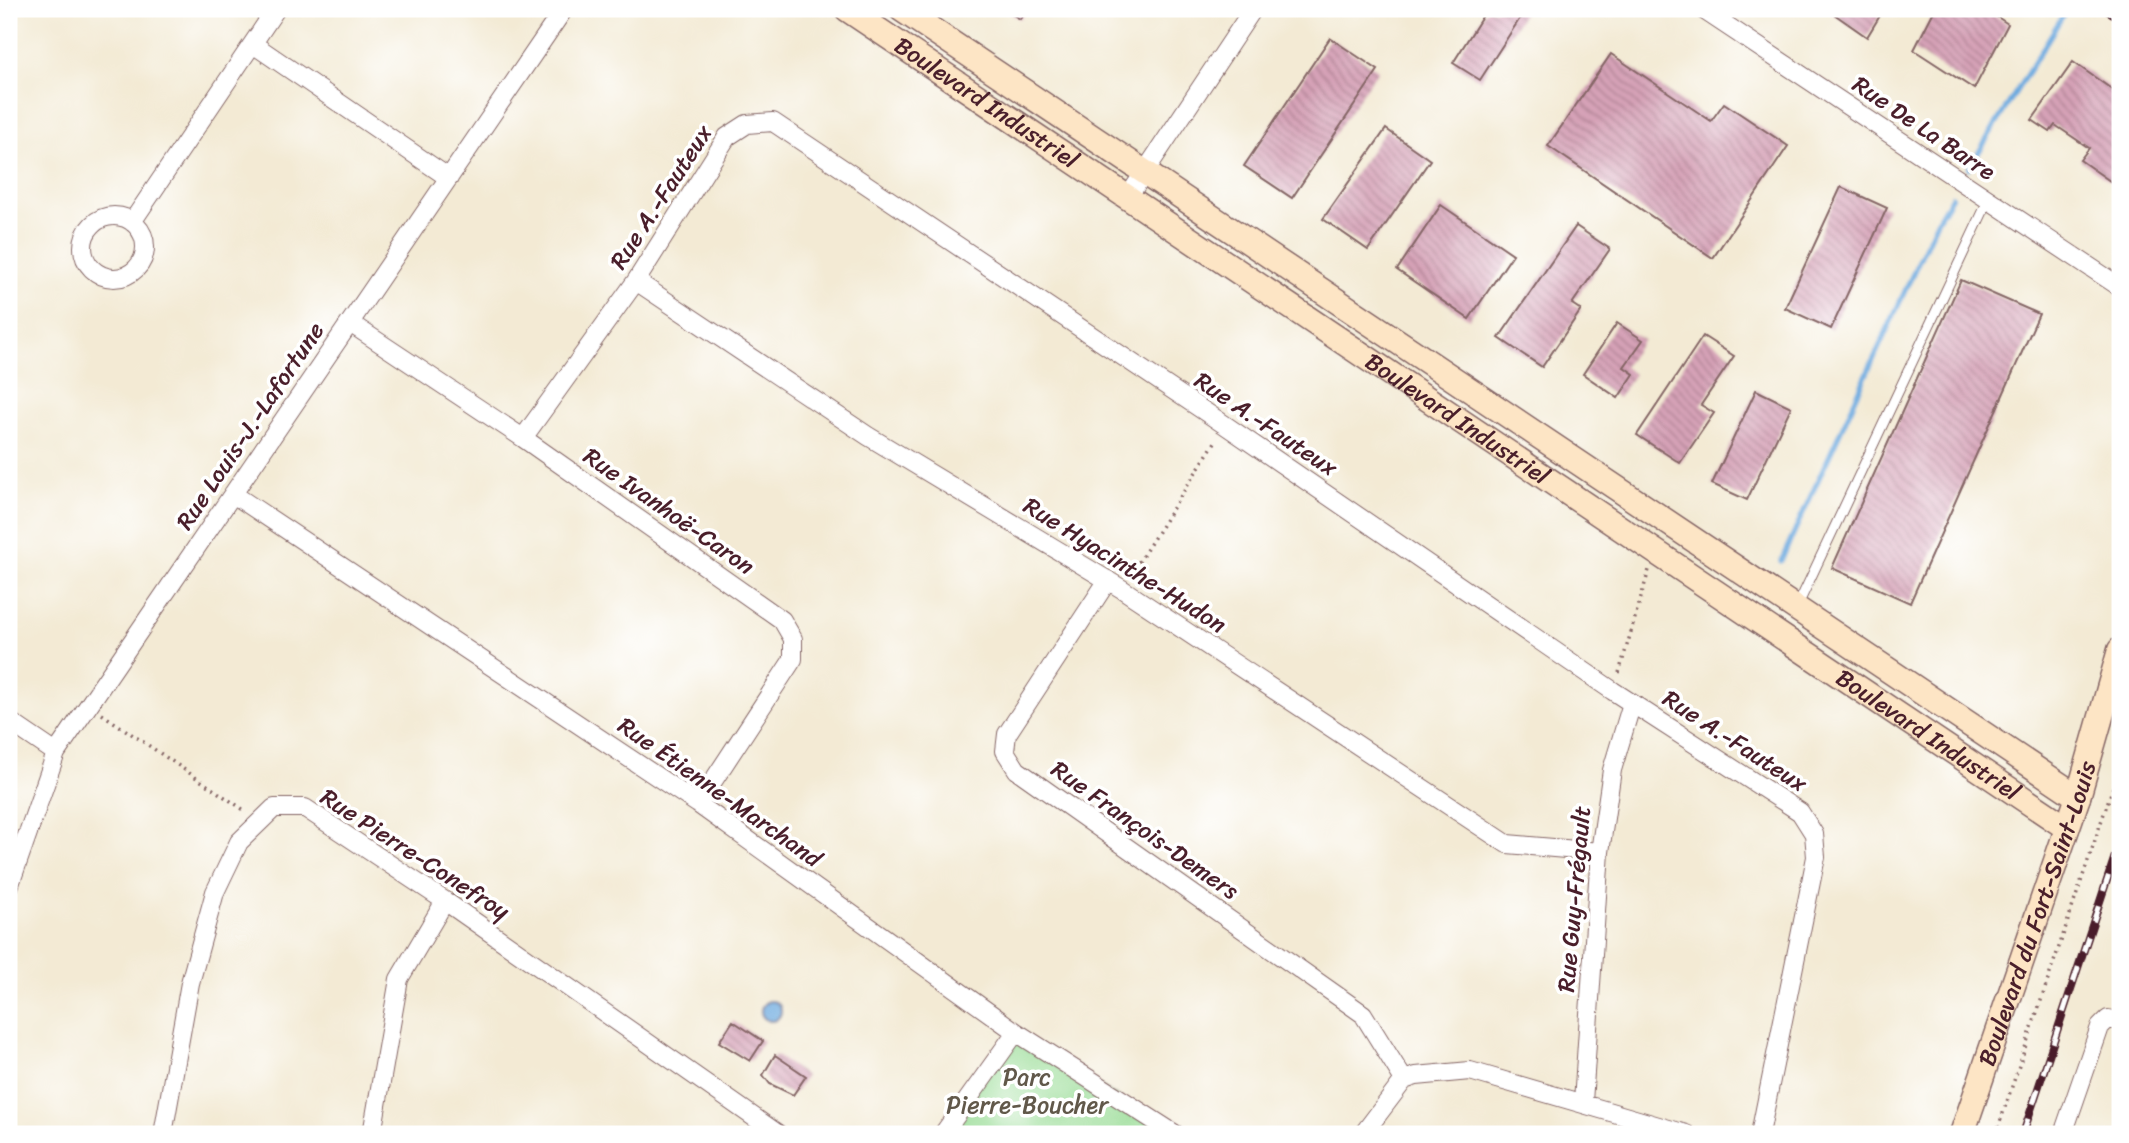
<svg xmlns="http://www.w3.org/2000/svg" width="2129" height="1143" font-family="Sriracha,sans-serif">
  <defs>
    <pattern id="building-back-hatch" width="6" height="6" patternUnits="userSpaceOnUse" patternTransform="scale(1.75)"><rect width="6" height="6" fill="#d6a2b7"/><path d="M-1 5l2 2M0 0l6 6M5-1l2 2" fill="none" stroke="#b08395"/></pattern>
  </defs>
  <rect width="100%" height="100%" fill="#fff"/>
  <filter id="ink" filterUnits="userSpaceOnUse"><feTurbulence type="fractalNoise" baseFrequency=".0143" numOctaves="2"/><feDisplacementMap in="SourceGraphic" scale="14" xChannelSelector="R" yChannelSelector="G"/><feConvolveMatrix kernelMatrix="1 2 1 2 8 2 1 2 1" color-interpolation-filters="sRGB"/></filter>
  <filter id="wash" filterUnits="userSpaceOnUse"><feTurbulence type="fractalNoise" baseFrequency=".00686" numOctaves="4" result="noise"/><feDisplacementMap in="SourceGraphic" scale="28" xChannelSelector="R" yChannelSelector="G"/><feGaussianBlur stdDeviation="1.57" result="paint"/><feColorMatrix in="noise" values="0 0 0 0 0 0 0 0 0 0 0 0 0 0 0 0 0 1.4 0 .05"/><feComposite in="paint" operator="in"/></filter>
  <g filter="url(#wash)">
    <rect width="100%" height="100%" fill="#f3ead4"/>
    <path fill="#98dc94" stroke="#717e60" stroke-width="2" d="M 1016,1032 L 1175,1134 L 943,1134 Z"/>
    <path fill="#6daadf" stroke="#5c6485" stroke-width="2" d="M761 1011a10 10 0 1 1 20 0a10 10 0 1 1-20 0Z"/>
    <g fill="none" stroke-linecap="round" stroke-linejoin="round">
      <path stroke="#6daadf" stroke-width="5" d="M 1969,168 L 2065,12
        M 1781,561 L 1937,221 L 1952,196"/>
    </g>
    <g id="blocks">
      <path fill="url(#building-back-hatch)" d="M 1004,9 L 1027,9 L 1020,19 Z
        M 1487,9 L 1526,9 L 1480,80 L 1453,63 Z
        M 1827,9 L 1884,9 L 1867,37 Z
        M 1935,9 L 1985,9 L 2008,24 L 1974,89 L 1914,50 Z
        M 1330,38 L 1378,70 L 1292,198 L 1244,166 Z
        M 1611,54 L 1711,121 L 1724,103 L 1788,146 L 1713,258 L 1548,146 Z
        M 2073,62 L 2120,95 L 2120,188 L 2080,160 L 2089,148 L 2055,125 L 2050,132 L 2032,120 Z
        M 1386,129 L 1430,160 L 1368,250 L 1323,219 Z
        M 1841,187 L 1887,208 L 1831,329 L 1785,308 Z
        M 1441,205 L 1513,254 L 1469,319 L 1397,270 Z
        M 1576,226 L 1610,249 L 1572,304 L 1581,310 L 1542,367 L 1499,338 Z
        M 1961,280 L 2039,314 L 1910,603 L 1832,568 Z
        M 1617,323 L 1643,340 L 1624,367 L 1634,374 L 1618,398 L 1583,374 Z
        M 1703,336 L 1734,356 L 1701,405 L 1714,413 L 1680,463 L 1637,435 Z
        M 1756,390 L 1791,407 L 1747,500 L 1712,484 Z
        M 733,1021 L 763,1041 L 750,1061 L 719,1042 Z
        M 775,1055 L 806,1076 L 793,1095 L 770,1084 L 763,1075 Z"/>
    </g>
  </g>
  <g filter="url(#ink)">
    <use href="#blocks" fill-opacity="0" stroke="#856666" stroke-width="2"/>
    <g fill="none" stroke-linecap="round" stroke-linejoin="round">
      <defs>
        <path id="lane" d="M 1797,607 L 1988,201"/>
        <path id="street" d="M 1702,9 L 2120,287
          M 253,44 L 449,178
          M 1128,197 L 1253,9
          M83 247a31 31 0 1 1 62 0a31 31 0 1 1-62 0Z
          M 132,222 L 276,9
          M 636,281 L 868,436 L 1122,589 L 1507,844 L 1600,852
          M 350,323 L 523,438 L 782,620 L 793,639 L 793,659 L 698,804
          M 523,438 L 636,281 L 727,137 L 747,124 L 773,122 L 1225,425 L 1613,691 L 1800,812 L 1814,834 L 1816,857 L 1760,1134
          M 233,494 L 698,804 L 1016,1032 L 1175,1134
          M 1108,580 L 1007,734 L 1005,751 L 1017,770 L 1363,1014 L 1404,1080
          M 9,721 L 56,753
          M 9,887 L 56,753 L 564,9
          M 1583,1102 L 1600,852 L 1612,770 L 1632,703
          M 163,1134 L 190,983 L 215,892 L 239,842 L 274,808 L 305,808 L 445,901 L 778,1134
          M 372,1134 L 399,979 L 445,901
          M 943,1134 L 1016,1032
          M 1363,1134 L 1404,1080 L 1416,1076 L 1470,1071 L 1686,1134
          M 2063,1134 L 2100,1027 L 2108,1019 L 2120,1021"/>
        <g id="secondary">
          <path id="s1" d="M 847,9 L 2067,828"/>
          <path d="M 901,9 L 2078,797"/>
          <path id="s2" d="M 1962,1134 L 2078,797 L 2120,650"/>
        </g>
      </defs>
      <use href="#lane" stroke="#856666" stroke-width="11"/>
      <use href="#street" stroke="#856666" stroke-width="20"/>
      <use href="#secondary" stroke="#856666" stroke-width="27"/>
      <path stroke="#856666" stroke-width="3.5" stroke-dasharray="2 5" stroke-linecap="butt" d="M 1131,574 L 1217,439
        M 1619,673 L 1649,570
        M 102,714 L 247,812
        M 1996,1134 L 2120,766"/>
      <use href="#lane" stroke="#fff" stroke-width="9"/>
      <use href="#street" stroke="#fff" stroke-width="18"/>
      <use href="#secondary" stroke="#fde5c5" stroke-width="24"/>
      <defs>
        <path id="rail" d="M 2105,9 L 2120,18
          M 2023,1134 L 2120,841"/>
      </defs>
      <use href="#rail" stroke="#4a1f2b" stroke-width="8"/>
      <use href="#rail" stroke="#fff" stroke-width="5" stroke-dasharray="16" stroke-linecap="butt"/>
    </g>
  </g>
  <g text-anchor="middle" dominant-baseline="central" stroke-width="7" stroke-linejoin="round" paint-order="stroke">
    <g font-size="24" fill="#4a1f2b" stroke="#fff">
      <text stroke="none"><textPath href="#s1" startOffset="168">Boulevard Industriel</textPath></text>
      <text transform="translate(1924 128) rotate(34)">Rue De La Barre</text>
      <text transform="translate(661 197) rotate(-57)">Rue A.-Fauteux</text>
      <text stroke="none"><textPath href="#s1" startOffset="735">Boulevard Industriel</textPath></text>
      <text transform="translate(1266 424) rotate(34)">Rue A.-Fauteux</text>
      <text transform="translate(250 426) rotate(-56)">Rue Louis-J.-Lafortune</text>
      <text transform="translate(669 511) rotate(35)">Rue Ivanhoë-Caron</text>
      <text transform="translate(1125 565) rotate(32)">Rue Hyacinthe-Hudon</text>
      <text stroke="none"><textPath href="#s1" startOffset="1302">Boulevard Industriel</textPath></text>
      <text transform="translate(1735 741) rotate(33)">Rue A.-Fauteux</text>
      <text transform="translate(720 792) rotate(35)">Rue Étienne-Marchand</text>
      <text transform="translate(1145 830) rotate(35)">Rue François-Demers</text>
      <text transform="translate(415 854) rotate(33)">Rue Pierre-Conefroy</text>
      <text transform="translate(1574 899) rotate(-85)">Rue Guy-Frégault</text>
      <text stroke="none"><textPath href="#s2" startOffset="233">Boulevard du Fort-Saint-Louis</textPath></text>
    </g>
    <g font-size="24" fill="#61584a" stroke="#fff">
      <text x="1027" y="1077">Parc<tspan x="1027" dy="28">Pierre-Boucher</tspan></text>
    </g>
  </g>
  <rect width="2129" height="1143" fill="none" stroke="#fff" stroke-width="35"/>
</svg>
